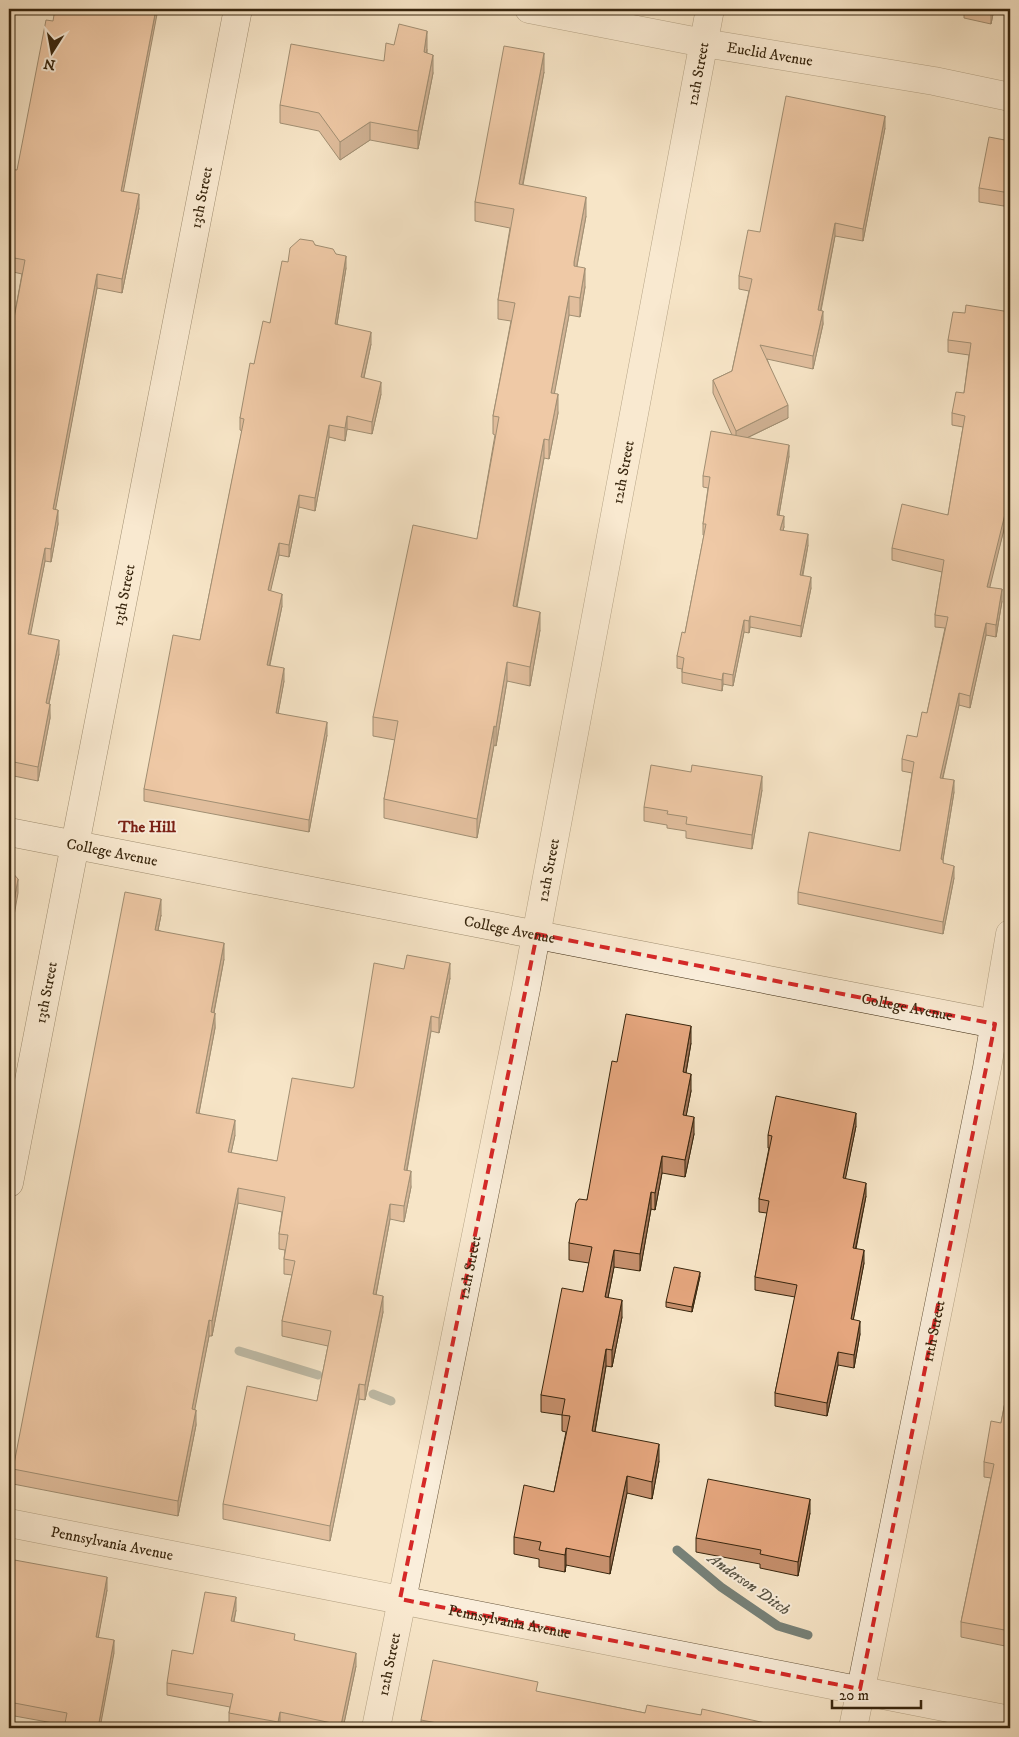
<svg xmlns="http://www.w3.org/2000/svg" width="1019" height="1737" font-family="'IM FELL DW Pica',serif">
  <rect width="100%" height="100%" fill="#f7e5c7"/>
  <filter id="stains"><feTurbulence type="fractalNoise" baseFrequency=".004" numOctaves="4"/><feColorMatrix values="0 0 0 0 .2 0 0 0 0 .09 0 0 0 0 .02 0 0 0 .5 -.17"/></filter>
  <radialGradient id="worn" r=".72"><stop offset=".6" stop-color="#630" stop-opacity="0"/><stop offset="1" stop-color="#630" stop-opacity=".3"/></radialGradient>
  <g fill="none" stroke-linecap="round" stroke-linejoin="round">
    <path stroke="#778178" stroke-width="9" d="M 239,1351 L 318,1375
      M 373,1394 L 391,1401
      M 677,1550 L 721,1587 L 778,1626 L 808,1635"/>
    <defs>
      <g id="street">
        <path id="s1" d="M 529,9 L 704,43 L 934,81 L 1010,97"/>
        <path id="s2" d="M 9,1523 L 1010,1720"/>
        <path id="s3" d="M 376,1728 L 526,989 L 710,9"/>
        <path id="s4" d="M 853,1728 L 987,1068 L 1010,934"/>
      </g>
      <g id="secondary">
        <path id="s5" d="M 9,832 L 1010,1027"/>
        <path id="s6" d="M 9,1183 L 238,9"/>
      </g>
    </defs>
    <use href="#street" stroke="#68563c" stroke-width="29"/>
    <use href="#secondary" stroke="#38260e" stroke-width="29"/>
    <use href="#street" stroke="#faeedb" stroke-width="28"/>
    <use href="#secondary" stroke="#faeedb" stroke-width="28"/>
  </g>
  <path fill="#c58f6c" stroke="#38260e" d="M 964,9 L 994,9 L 991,24 L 964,18 Z
    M 394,45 L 427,49 L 427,53 L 433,73 L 418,149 L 370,140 L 340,160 L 319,131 L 280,123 L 280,105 L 384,61 Z
    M 544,72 L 523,185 L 586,216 L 577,266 L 585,287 L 580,317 L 569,315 L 554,394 L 558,413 L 549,459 L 544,458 L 517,607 L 540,630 L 530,686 L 507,681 L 496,746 L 494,745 L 477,838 L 384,818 L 384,799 L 395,740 L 373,736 L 373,717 L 477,539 L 495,435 L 493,434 L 493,416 L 511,321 L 498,319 L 498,300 L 510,228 L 475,221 L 475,202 Z
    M 885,128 L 863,241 L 835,236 L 821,311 L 823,324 L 813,369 L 767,359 L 788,418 L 747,438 L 789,456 L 779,515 L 784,527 L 783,530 L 808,545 L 803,575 L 811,588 L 801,637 L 750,627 L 749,633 L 744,632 L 733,686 L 723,684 L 722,691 L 682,683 L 682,669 L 677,668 L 677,656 L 685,633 L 704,535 L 703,535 L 703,524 L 708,488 L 703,487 L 703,476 L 732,435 L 713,393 L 713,380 L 732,371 L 749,291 L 739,289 L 739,276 L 760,232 Z
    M 1010,141 L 1010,207 L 979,202 L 979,188 Z
    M 9,169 L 123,191 L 139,208 L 122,293 L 97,288 L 55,510 L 58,524 L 51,562 L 45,561 L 30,635 L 59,654 L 49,704 L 50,718 L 38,781 L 9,775 L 9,345 L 22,274 L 9,271 Z
    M 315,245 L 336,254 L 346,268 L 337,324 L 371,344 L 364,378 L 381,394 L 372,434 L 347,429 L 345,441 L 329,437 L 315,511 L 299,507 L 289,557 L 279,555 L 270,591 L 282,606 L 270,665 L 284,681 L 278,713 L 327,735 L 309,832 L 144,801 L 144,789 L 200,640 L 242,431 L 240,430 L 240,418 L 254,364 L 270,323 L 288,262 Z
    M 1010,312 L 1010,499 L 1007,517 L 989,587 L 1002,601 L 996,637 L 986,635 L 970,708 L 959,705 L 943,778 L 954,792 L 943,860 L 943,864 L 954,878 L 943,934 L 798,904 L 798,892 L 900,851 L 912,773 L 902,771 L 902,759 L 917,737 L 927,713 L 945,628 L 935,627 L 935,615 L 942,572 L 892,560 L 892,548 L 948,515 L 963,427 L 952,425 L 952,413 L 964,393 L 969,355 L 948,352 L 948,340 L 965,313 Z
    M 762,790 L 752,849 L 686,838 L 686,831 L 667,828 L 667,825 L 644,821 L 644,807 Z
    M 161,915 L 158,930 L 224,959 L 214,1013 L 215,1028 L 199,1113 L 235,1135 L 231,1153 L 277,1161 L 354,1087 L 450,978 L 439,1033 L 431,1031 L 407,1171 L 411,1187 L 404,1222 L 390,1219 L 376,1295 L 383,1312 L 365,1400 L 359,1399 L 330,1541 L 223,1519 L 223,1504 L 317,1401 L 328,1346 L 282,1336 L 282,1321 L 292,1275 L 284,1274 L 284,1259 L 285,1250 L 279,1249 L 279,1234 L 282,1212 L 238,1203 L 212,1336 L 209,1336 L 194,1410 L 196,1425 L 178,1516 L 13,1484 L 13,1469 Z
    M 691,1043 L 686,1073 L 691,1091 L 686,1116 L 694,1134 L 685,1177 L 662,1173 L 655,1210 L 651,1209 L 640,1271 L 614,1267 L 608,1297 L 622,1317 L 612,1367 L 606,1366 L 595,1432 L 659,1461 L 652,1499 L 627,1493 L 610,1574 L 566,1565 L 565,1572 L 539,1567 L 539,1559 L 514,1554 L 514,1537 L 554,1492 L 566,1432 L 562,1431 L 562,1415 L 541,1412 L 541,1395 L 583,1292 L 589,1263 L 569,1260 L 569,1243 L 587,1200 L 617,1062 Z
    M 856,1126 L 845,1179 L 866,1196 L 856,1249 L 864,1263 L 853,1320 L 860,1334 L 854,1368 L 838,1365 L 827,1416 L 775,1406 L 775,1393 L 795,1297 L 755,1290 L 755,1277 L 767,1213 L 759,1212 L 759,1199 L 769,1148 L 768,1148 L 768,1135 Z
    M 700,1276 L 692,1312 L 666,1307 L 666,1302 Z
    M 1010,1376 L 1010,1647 L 961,1637 L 961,1622 L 991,1478 L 984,1477 L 984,1462 L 1001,1423 Z
    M 810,1513 L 798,1576 L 760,1568 L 760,1564 L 696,1552 L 696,1538 Z
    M 9,1559 L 107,1590 L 98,1637 L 114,1653 L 64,1725 L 9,1715 Z
    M 236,1610 L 234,1622 L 295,1640 L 356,1666 L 343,1728 L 296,1728 L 280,1725 L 280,1728 L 242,1728 L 229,1726 L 229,1713 L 230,1707 L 167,1695 L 167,1683 L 193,1654 Z
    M 538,1692 L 645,1713 L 701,1715 L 788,1728 L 421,1728 L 421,1720 Z"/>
  <path fill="#a07458" stroke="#38260e" d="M 156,9 L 158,9 L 121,204 L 121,191 Z
    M 992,9 L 994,9 L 991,24 L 991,14 Z
    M 427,31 L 427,49 L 424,70 L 424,52 Z
    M 544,53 L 544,72 L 519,203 L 519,184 Z
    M 433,55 L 433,73 L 418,149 L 418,131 Z
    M 885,116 L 885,128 L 863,241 L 863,229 Z
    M 370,122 L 370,140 L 340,160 L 340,142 Z
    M 139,194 L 139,208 L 122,293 L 122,279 Z
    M 586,197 L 586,216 L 574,281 L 574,262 Z
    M 835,223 L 835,236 L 818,323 L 818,310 Z
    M 346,256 L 346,268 L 335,336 L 335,324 Z
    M 585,268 L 585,287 L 580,317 L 580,298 Z
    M 97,274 L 97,288 L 53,523 L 53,509 Z
    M 569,296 L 569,315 L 551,412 L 551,393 Z
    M 823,311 L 823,324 L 813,369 L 813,356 Z
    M 371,332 L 371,344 L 361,390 L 361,377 Z
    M 381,382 L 381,394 L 372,434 L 372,422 Z
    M 558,394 L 558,413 L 549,459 L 549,440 Z
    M 788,405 L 788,418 L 736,443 L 736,431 Z
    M 347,416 L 347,429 L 345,441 L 345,428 Z
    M 329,425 L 329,437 L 315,511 L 315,498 Z
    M 544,439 L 544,458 L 513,625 L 513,606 Z
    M 789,445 L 789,456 L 777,526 L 777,515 Z
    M 1010,487 L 1010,499 L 1007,517 L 987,599 L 987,587 Z
    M 299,495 L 299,507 L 289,557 L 289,545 Z
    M 58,510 L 58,524 L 51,562 L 51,549 Z
    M 784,516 L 784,527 L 780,541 L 780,530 Z
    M 808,534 L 808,545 L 800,586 L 800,575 Z
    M 279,543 L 279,555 L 268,602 L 268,590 Z
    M 45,548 L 45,561 L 28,648 L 28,634 Z
    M 811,577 L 811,588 L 801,637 L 801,626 Z
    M 1002,589 L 1002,601 L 996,637 L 996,625 Z
    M 282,594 L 282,606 L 267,677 L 267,665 Z
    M 540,612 L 540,630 L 530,686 L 530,667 Z
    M 750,616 L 750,627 L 749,633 L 749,621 Z
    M 744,620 L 744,632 L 733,686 L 733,675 Z
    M 986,623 L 986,635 L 970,708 L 970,696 Z
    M 59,640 L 59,654 L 46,717 L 46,703 Z
    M 507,662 L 507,681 L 496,746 L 496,727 Z
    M 284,668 L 284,681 L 276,725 L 276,713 Z
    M 723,673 L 723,684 L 722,691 L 722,680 Z
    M 959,693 L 959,705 L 940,789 L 940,778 Z
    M 50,704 L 50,718 L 38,781 L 38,767 Z
    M 327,722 L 327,735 L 309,832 L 309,820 Z
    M 494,726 L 494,745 L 477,838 L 477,819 Z
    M 762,776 L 762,790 L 752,849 L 752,835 Z
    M 954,780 L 954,792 L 941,871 L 941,859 Z
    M 954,866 L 954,878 L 943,934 L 943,922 Z
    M 18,879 L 18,893 L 9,944 L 9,929 Z
    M 161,899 L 161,915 L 155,945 L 155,930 Z
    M 224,943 L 224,959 L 211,1027 L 211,1012 Z
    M 450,963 L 450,978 L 439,1033 L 439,1018 Z
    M 215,1013 L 215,1028 L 196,1128 L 196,1113 Z
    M 431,1016 L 431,1031 L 404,1185 L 404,1170 Z
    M 691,1026 L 691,1043 L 683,1089 L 683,1072 Z
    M 691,1074 L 691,1091 L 683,1132 L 683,1115 Z
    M 856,1113 L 856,1126 L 843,1191 L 843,1178 Z
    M 694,1117 L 694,1134 L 685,1177 L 685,1160 Z
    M 235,1120 L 235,1135 L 228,1167 L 228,1152 Z
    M 662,1156 L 662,1173 L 655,1210 L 655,1193 Z
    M 411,1171 L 411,1187 L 404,1222 L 404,1206 Z
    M 866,1183 L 866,1196 L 853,1261 L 853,1248 Z
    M 238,1188 L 238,1203 L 212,1336 L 212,1321 Z
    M 651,1192 L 651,1209 L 640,1271 L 640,1254 Z
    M 390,1204 L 390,1219 L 373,1310 L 373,1294 Z
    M 614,1250 L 614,1267 L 605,1313 L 605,1297 Z
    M 864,1250 L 864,1263 L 851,1332 L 851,1319 Z
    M 700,1272 L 700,1276 L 692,1312 L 692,1307 Z
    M 383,1296 L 383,1312 L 365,1400 L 365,1385 Z
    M 622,1300 L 622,1317 L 612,1367 L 612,1350 Z
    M 209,1320 L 209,1336 L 192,1424 L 192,1409 Z
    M 860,1321 L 860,1334 L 854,1368 L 854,1355 Z
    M 606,1349 L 606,1366 L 592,1448 L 592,1431 Z
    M 838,1352 L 838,1365 L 827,1416 L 827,1403 Z
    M 359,1384 L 359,1399 L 330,1541 L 330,1526 Z
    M 196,1410 L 196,1425 L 178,1516 L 178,1501 Z
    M 659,1444 L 659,1461 L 652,1499 L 652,1482 Z
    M 627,1476 L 627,1493 L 610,1574 L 610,1557 Z
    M 810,1499 L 810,1513 L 798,1576 L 798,1562 Z
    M 566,1548 L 566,1565 L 565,1572 L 565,1555 Z
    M 107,1577 L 107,1590 L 96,1650 L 96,1637 Z
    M 236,1597 L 236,1610 L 231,1634 L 231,1621 Z
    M 114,1640 L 114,1653 L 100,1728 L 98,1728 Z
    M 356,1653 L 356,1666 L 343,1728 L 341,1728 L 341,1725 Z
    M 280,1712 L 280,1728 L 278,1728 L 278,1722 Z"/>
  <path fill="#e5a67e" stroke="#38260e" d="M 55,9 L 156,9 L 121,191 L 139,194 L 122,279 L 97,274 L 53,509 L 58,510 L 51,549 L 45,548 L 28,634 L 59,640 L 46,703 L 50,704 L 38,767 L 9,761 L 9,345 L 25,260 L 9,257 L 9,169 L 17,170 L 46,20 L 53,21 Z
    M 964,9 L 992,9 L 991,14 Z
    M 399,24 L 427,31 L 424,52 L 433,55 L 418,131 L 370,122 L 340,142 L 319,113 L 280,105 L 291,44 L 384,61 L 386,43 L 394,45 Z
    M 504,46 L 544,53 L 519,184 L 586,197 L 574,262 L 574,266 L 585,268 L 580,298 L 569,296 L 551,393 L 558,394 L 549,440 L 544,439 L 513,606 L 540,612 L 530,667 L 507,662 L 496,727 L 494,726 L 477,819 L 384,799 L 398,721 L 373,717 L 413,525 L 477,539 L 499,417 L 493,416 L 515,303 L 498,300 L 514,209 L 475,202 Z
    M 786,96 L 885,116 L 863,229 L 835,223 L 818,310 L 823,311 L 813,356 L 760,345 L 788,405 L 736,431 L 713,380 L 732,371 L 752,279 L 739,276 L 748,230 L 760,232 Z
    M 989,137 L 1010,141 L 1010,193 L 979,188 Z
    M 300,239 L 313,241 L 315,245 L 333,249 L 336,254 L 346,256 L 335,324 L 371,332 L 361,377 L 381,382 L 372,422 L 347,416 L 345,428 L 329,425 L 315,498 L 299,495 L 289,545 L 279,543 L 268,590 L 282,594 L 267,665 L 284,668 L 276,713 L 327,722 L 309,820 L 144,789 L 173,635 L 200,640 L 244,419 L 240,418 L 250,363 L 254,364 L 263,321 L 270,323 L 282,261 L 288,262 L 290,248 Z
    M 966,305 L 1010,312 L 1010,487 L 1007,506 L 987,587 L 1002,589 L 996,625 L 986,623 L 970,696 L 959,693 L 940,778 L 954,780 L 941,859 L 943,860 L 943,863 L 954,866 L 943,922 L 798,892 L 809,832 L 900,851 L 914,762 L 902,759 L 907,735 L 917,737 L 922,712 L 927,713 L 948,617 L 935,615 L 944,560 L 892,548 L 902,504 L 948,515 L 965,416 L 952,413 L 956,392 L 964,393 L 971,343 L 948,340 L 953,312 L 965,313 Z
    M 711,431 L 789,445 L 777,515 L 784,516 L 780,530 L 808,534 L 800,575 L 811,577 L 801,626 L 750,616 L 749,621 L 744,620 L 733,675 L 723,673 L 722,680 L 682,672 L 684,658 L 677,656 L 682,632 L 685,633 L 706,524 L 703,524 L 710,477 L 703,476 Z
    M 651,765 L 691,772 L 692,765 L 762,776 L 752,835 L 686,824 L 687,817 L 667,814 L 668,811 L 644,807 Z
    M 9,871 L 11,871 L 18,879 L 9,929 Z
    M 125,892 L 161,899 L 155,930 L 224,943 L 211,1012 L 215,1013 L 196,1113 L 235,1120 L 228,1152 L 277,1161 L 292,1078 L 352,1088 L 354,1087 L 374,963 L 404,969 L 407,955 L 450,963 L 439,1018 L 431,1016 L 404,1170 L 411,1171 L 404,1206 L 390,1204 L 373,1294 L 383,1296 L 365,1385 L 359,1384 L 330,1526 L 223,1504 L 247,1386 L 317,1401 L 331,1331 L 282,1321 L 295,1261 L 284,1259 L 288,1235 L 279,1234 L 285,1197 L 238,1188 L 212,1321 L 209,1320 L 192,1409 L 196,1410 L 178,1501 L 13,1469 Z
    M 626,1014 L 691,1026 L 683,1072 L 691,1074 L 683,1115 L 694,1117 L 685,1160 L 662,1156 L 655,1193 L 651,1192 L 640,1254 L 614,1250 L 605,1297 L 622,1300 L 612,1350 L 606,1349 L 592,1431 L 659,1444 L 652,1482 L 627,1476 L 610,1557 L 566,1548 L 565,1555 L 539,1550 L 541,1542 L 514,1537 L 524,1485 L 554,1492 L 570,1416 L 562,1415 L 565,1399 L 541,1395 L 562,1288 L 583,1292 L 592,1247 L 569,1243 L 576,1203 L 579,1199 L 587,1200 L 612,1061 L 617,1062 Z
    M 776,1096 L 856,1113 L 843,1178 L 866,1183 L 853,1248 L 864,1250 L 851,1319 L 860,1321 L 854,1355 L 838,1352 L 827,1403 L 775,1393 L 797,1285 L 755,1277 L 769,1201 L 759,1199 L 772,1136 L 768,1135 Z
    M 674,1267 L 700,1272 L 692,1307 L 666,1302 Z
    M 1010,1376 L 1010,1631 L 961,1622 L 994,1464 L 984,1462 L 991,1421 L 1001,1423 Z
    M 708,1479 L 810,1499 L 798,1562 L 760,1554 L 761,1550 L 696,1538 Z
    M 9,1559 L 107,1577 L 96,1637 L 114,1640 L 98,1728 L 64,1728 L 67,1713 L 9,1702 Z
    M 205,1592 L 236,1597 L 231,1621 L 295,1634 L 294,1640 L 356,1653 L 341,1725 L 280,1712 L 278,1722 L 229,1713 L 233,1694 L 167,1683 L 172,1650 L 193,1654 Z
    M 433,1660 L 538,1682 L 536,1691 L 645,1713 L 647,1705 L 701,1715 L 702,1709 L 788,1728 L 464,1728 L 421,1720 Z"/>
  <path d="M0 0H1019V1737H0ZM 537,934 L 995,1024 L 860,1689 L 400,1599 Z" fill="#f7e5c7" fill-opacity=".55" fill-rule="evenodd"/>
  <path fill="none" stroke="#d62828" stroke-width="4" stroke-dasharray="10 6" stroke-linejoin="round" d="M 537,934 L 995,1024 L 860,1689 L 400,1599 Z"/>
  <g text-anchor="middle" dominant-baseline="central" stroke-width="4" stroke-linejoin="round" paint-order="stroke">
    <g font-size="15" fill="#38260e" stroke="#faeedb">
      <text stroke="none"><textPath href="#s1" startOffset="245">Euclid Avenue</textPath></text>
      <text stroke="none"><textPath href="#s3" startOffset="1685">12th Street</textPath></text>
      <text stroke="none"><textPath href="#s6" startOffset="1004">13th Street</textPath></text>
      <text stroke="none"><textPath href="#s3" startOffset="1280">12th Street</textPath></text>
      <text stroke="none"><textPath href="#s6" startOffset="599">13th Street</textPath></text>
      <text stroke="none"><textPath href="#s5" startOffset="105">College Avenue</textPath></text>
      <text stroke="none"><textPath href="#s3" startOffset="875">12th Street</textPath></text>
      <text stroke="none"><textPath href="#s5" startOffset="510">College Avenue</textPath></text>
      <text stroke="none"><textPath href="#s6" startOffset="194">13th Street</textPath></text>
      <text stroke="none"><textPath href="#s5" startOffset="915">College Avenue</textPath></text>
      <text stroke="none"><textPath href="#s3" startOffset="470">12th Street</textPath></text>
      <text stroke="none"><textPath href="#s4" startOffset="405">11th Street</textPath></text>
      <text stroke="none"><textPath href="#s2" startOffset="105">Pennsylvania Avenue</textPath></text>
      <text stroke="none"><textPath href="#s2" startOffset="510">Pennsylvania Avenue</textPath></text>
      <text stroke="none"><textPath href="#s3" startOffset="65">12th Street</textPath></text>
    </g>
    <g font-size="16" font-weight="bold" fill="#7a1f14" stroke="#faeedb">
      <text x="147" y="827">The Hill</text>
    </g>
    <g font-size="16" font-style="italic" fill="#585343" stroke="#faeedb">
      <text transform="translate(749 1584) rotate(35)">Anderson Ditch</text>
    </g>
  </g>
  <rect width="1019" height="1737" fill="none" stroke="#f7e5c7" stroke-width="30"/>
  <rect x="10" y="10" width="999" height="1717" fill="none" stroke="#38260e" stroke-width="2.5"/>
  <rect x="15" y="15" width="989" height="1707" fill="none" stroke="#38260e"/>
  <g transform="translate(52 52) rotate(191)" stroke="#faeedb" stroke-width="4" paint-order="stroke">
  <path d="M0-4L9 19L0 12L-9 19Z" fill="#38260e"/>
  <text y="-8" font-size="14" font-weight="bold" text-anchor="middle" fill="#38260e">N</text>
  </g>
  <path d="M832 1700v8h89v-8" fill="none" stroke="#38260e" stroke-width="2.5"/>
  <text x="839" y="1700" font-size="15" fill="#38260e" stroke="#faeedb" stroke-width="4" paint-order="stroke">20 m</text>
  <rect width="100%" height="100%" filter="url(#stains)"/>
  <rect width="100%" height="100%" fill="url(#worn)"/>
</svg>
